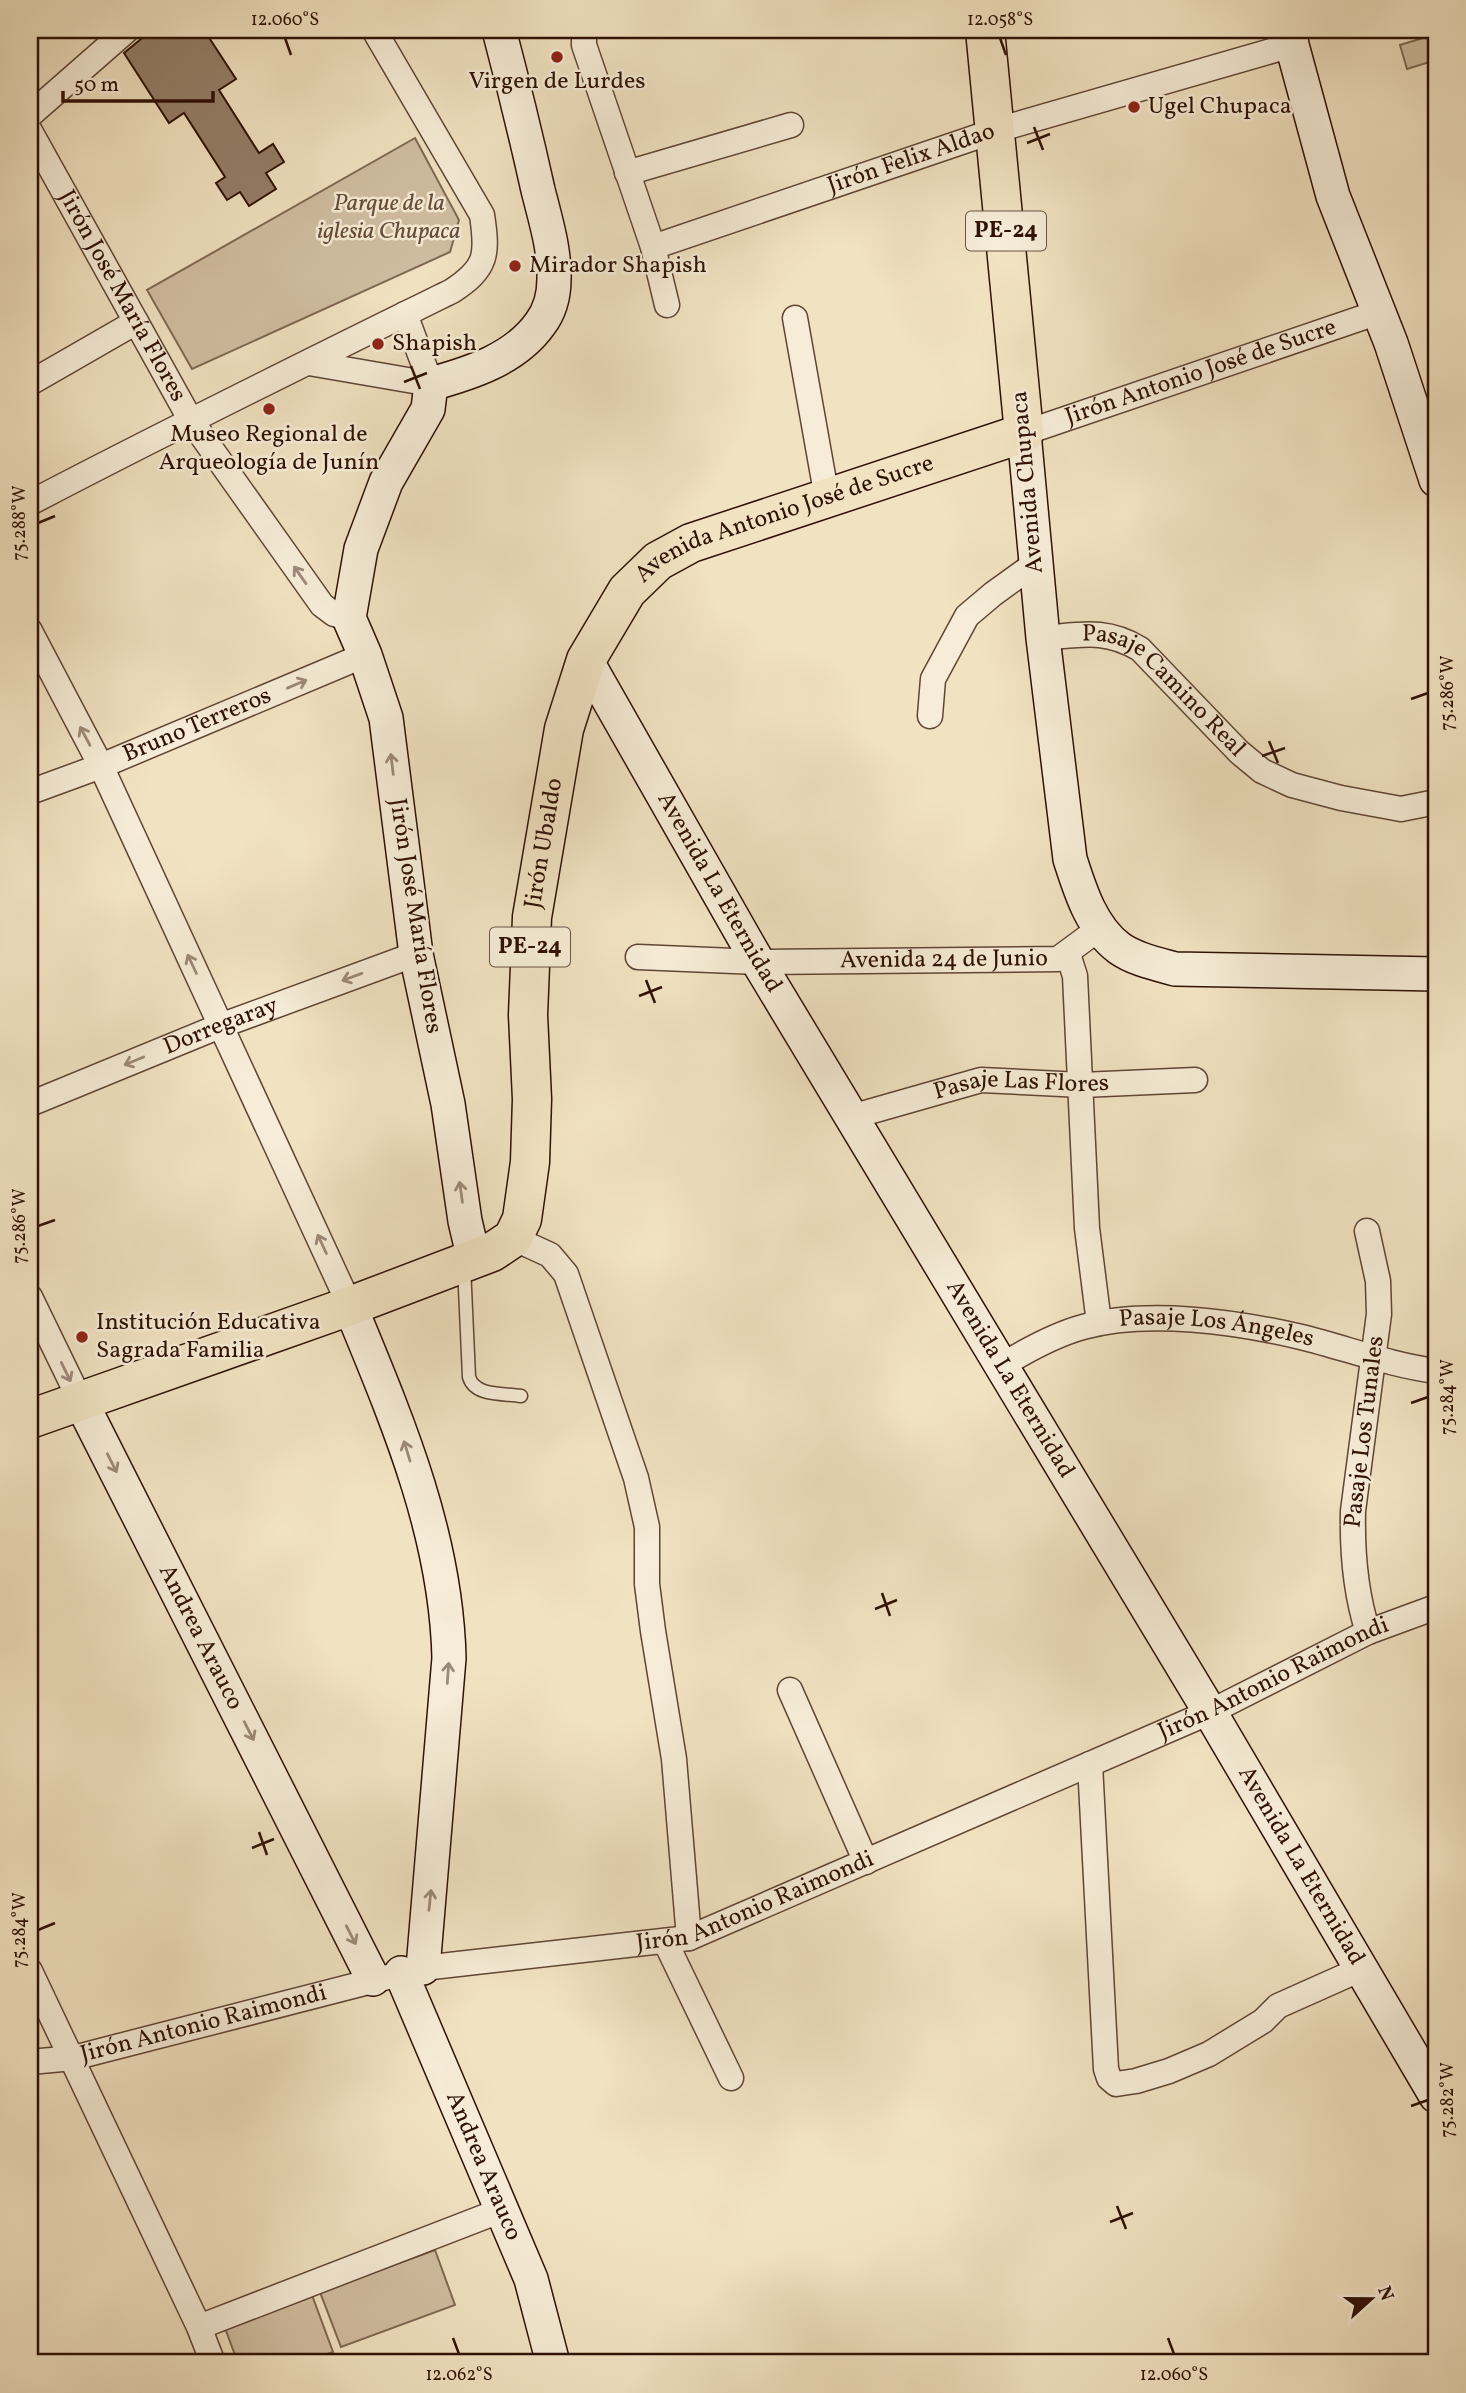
<svg xmlns="http://www.w3.org/2000/svg" width="1466" height="2393" font-family="Vollkorn,serif">
  <rect width="100%" height="100%" fill="#f1e2c1"/>
  <filter id="stains"><feTurbulence type="fractalNoise" baseFrequency=".00286" numOctaves="4"/><feColorMatrix values="0 0 0 0 .2 0 0 0 0 .09 0 0 0 0 .02 0 0 0 .5 -.17"/></filter>
  <radialGradient id="worn" r=".72"><stop offset=".6" stop-color="#630" stop-opacity="0"/><stop offset="1" stop-color="#630" stop-opacity=".3"/></radialGradient>
  <path fill="#d0bea1" stroke="#806854" stroke-width="2" d="M 1436,34 L 1436,60 L 1407,69 L 1400,45 Z
    M 415,138 L 459,220 L 450,252 L 192,369 L 147,290 Z
    M 435,2250 L 455,2305 L 341,2347 L 320,2292 Z
    M 312,2295 L 333,2352 L 301,2363 L 238,2363 L 225,2328 Z"/>
  <path fill="#947e67" stroke="#2f1106" stroke-width="2" d="M 152,30 L 204,30 L 236,79 L 219,90 L 259,153 L 273,144 L 284,162 L 266,173 L 276,189 L 249,206 L 240,192 L 227,200 L 216,183 L 225,177 L 184,113 L 169,123 L 124,53 Z"/>
  <g fill="none" stroke-linecap="round" stroke-linejoin="round">
    <defs>
      <path id="lane" d="M 464,1266 L 469,1377 C 475,1397 504,1393 521,1396"/>
      <g id="street">
        <path d="M 584,30 L 584,45 L 653,247 L 667,305"/>
        <path d="M 30,115 L 127,30"/>
        <path id="s1" d="M 30,131 L 190,419 L 322,605 L 334,614 L 349,618"/>
        <path d="M 627,173 L 791,125"/>
        <path id="s2" d="M 653,247 L 997,130 L 1292,45"/>
        <path d="M 405,314 L 431,384"/>
        <path d="M 795,318 L 827,498"/>
        <path d="M 309,363 L 431,384"/>
        <path d="M 30,383 L 136,322"/>
        <path id="s3" d="M 1024,433 L 1379,312"/>
        <path d="M 30,503 C 169,430 310,361 452,291 C 487,268 488,255 482,215 L 374,30"/>
        <path d="M 30,631 L 101,766 L 350,1306"/>
        <path id="s4" d="M 1043,638 C 1081,635 1105,628 1140,649 L 1239,752 L 1262,771 L 1292,785 L 1341,798 L 1401,809 L 1436,802"/>
        <path d="M 930,716 L 933,679 L 967,616 L 993,594 L 1036,563"/>
        <path id="s5" d="M 30,792 L 101,766 L 365,655"/>
        <path d="M 1068,954 L 1075,976 L 1087,1228 L 1099,1323"/>
        <path id="s6" d="M 638,957 L 758,962 L 1058,959 L 1100,928"/>
        <path id="s7" d="M 30,1104 L 220,1026 L 416,954"/>
        <path id="s8" d="M 851,1117 L 981,1080 L 1082,1085 L 1195,1080"/>
        <path d="M 1367,1231 L 1378,1281 L 1379,1314 L 1353,1511 C 1352,1553 1355,1592 1368,1632"/>
        <path d="M 513,1238 L 550,1255 L 566,1274 L 636,1478 L 647,1527 L 647,1584 L 653,1631 L 674,1759 L 689,1938"/>
        <path d="M 30,1297 L 81,1402"/>
        <path id="s9" d="M 1001,1366 C 1027,1350 1054,1335 1083,1327 C 1147,1309 1237,1322 1301,1337 C 1346,1348 1390,1365 1436,1371"/>
        <path d="M 790,1690 L 866,1862"/>
        <path d="M 1090,1764 L 1106,2069 L 1109,2078 L 1116,2084 L 1136,2081 L 1169,2071 L 1209,2054 L 1263,2021 L 1278,2006 L 1361,1969"/>
        <path d="M 665,1941 L 731,2078"/>
        <path d="M 30,1971 L 199,2327 L 213,2363"/>
        <path id="s10" d="M 30,2062 L 73,2058 L 423,1968 L 689,1938 L 1210,1712 L 1368,1632 L 1436,1607"/>
        <path d="M 199,2327 L 502,2210"/>
      </g>
      <g id="secondary">
        <path d="M 1290,30 L 1292,45 L 1333,196 L 1391,343 L 1436,480"/>
        <path d="M 1024,433 L 1043,638 L 1070,859 C 1080,890 1091,927 1119,948 C 1134,959 1157,964 1175,969 L 1436,974"/>
        <path id="s11" d="M 586,660 L 758,962 L 1210,1712 L 1436,2096"/>
        <path d="M 474,1259 L 465,1221 L 448,1104 L 416,954 L 386,718 L 365,655 L 349,618 L 361,549 L 386,482 L 428,409 L 431,384 C 471,373 515,359 540,324 C 550,311 554,295 554,279 C 555,250 545,218 538,190 C 526,136 513,83 499,30"/>
        <path d="M 350,1306 C 397,1420 446,1533 449,1658 L 423,1968"/>
        <path id="s12" d="M 81,1402 L 373,1979"/>
        <path id="s13" d="M 401,1973 L 531,2279 L 553,2363"/>
      </g>
      <g id="highway">
        <path id="s14" d="M 30,1419 L 350,1306 L 492,1252 L 513,1238 L 522,1219 L 530,1162 L 532,1099 L 528,1015 L 532,917 L 564,729 L 586,660 L 627,591 L 658,561 L 691,543 L 1024,433 L 985,30"/>
      </g>
    </defs>
    <use href="#lane" stroke="#604535" stroke-width="15"/>
    <use href="#street" stroke="#604535" stroke-width="27"/>
    <use href="#secondary" stroke="#2f1106" stroke-width="36"/>
    <use href="#highway" stroke="#2f1106" stroke-width="41"/>
    <use href="#lane" stroke="#f6ecd7" stroke-width="12"/>
    <use href="#street" stroke="#f6ecd7" stroke-width="24"/>
    <use href="#secondary" stroke="#f6ecd7" stroke-width="33"/>
    <use href="#highway" stroke="#f1e2c1" stroke-width="38"/>
  </g>
  <defs><path id="oneway-shaft" d="M-6 0H5M1.5-3L5.5 0L1.5 3" fill="none" stroke-width="1.6" stroke-linecap="round" stroke-linejoin="round" transform="scale(1.75)"/></defs>
  <g stroke="#9c8979">
    <use href="#oneway-shaft" transform="translate(300 575) rotate(-125)"/>
    <use href="#oneway-shaft" transform="translate(297 684) rotate(-23)"/>
    <use href="#oneway-shaft" transform="translate(85 736) rotate(-118)"/>
    <use href="#oneway-shaft" transform="translate(392 764) rotate(-97)"/>
    <use href="#oneway-shaft" transform="translate(192 964) rotate(-115)"/>
    <use href="#oneway-shaft" transform="translate(352 977) rotate(160)"/>
    <use href="#oneway-shaft" transform="translate(134 1061) rotate(158)"/>
    <use href="#oneway-shaft" transform="translate(461 1192) rotate(-98)"/>
    <use href="#oneway-shaft" transform="translate(322 1244) rotate(-115)"/>
    <use href="#oneway-shaft" transform="translate(66 1372) rotate(64)"/>
    <use href="#oneway-shaft" transform="translate(407 1451) rotate(-107)"/>
    <use href="#oneway-shaft" transform="translate(112 1463) rotate(63)"/>
    <use href="#oneway-shaft" transform="translate(448 1673) rotate(-86)"/>
    <use href="#oneway-shaft" transform="translate(249 1731) rotate(63)"/>
    <use href="#oneway-shaft" transform="translate(430 1900) rotate(-84)"/>
    <use href="#oneway-shaft" transform="translate(351 1935) rotate(63)"/>
  </g>
  <path fill="none" stroke="#2f1106" stroke-width="2.5" d="M 285,38 L 291,55M 1000,38 L 1006,55M 1034,127 L 1043,150M 1027,143 L 1050,134M 411,366 L 420,389M 404,382 L 427,373M 38,523 L 55,516M 1411,699 L 1428,693M 1269,741 L 1278,763M 1262,756 L 1285,748M 646,980 L 655,1003M 639,996 L 662,987M 38,1226 L 55,1220M 1411,1403 L 1428,1397M 882,1593 L 890,1616M 875,1609 L 897,1600M 259,1832 L 267,1855M 252,1848 L 274,1839M 38,1930 L 55,1923M 1411,2106 L 1428,2100M 1117,2206 L 1126,2229M 1110,2222 L 1133,2213M 453,2338 L 459,2354M 1168,2338 L 1174,2354"/>
  <g fill="#8f2418" stroke="#f6ecd7" stroke-width="2.5">
    <circle cx="557" cy="57" r="7"/>
    <circle cx="1134" cy="107" r="7"/>
    <circle cx="515" cy="266" r="7"/>
    <circle cx="378" cy="344" r="7"/>
    <circle cx="269" cy="409" r="7"/>
    <circle cx="82" cy="1337" r="7"/>
  </g>
  <g text-anchor="middle" dominant-baseline="central" stroke-width="5" stroke-linejoin="round" paint-order="stroke">
    <g fill="#f6ecd7" stroke="#6b5345" stroke-width="2">
      <rect x="966" y="211.5" width="80" height="39" rx="5"/>
      <rect x="490" y="927.5" width="80" height="39" rx="5"/>
    </g>
    <g font-size="23" font-weight="bold" fill="#2f1106">
      <text x="1006" y="231">PE-24</text>
      <text x="530" y="947">PE-24</text>
    </g>
    <g font-size="24" fill="#2f1106" stroke="#f6ecd7" text-anchor="start">
      <text x="557" y="82" text-anchor="middle">Virgen de Lurdes</text>
      <text x="1148" y="107">Ugel Chupaca</text>
      <text x="529" y="266">Mirador Shapish</text>
      <text x="392" y="344">Shapish</text>
      <text x="269" y="435" text-anchor="middle">Museo Regional de<tspan x="269" dy="28">Arqueología de Junín</tspan></text>
      <text x="96" y="1323">Institución Educativa<tspan x="96" dy="28">Sagrada Familia</tspan></text>
    </g>
    <g font-size="24" fill="#2f1106" stroke="#f6ecd7">
      <text stroke="none"><textPath href="#s2" startOffset="273">Jirón Felix Aldao</textPath></text>
      <text stroke="none"><textPath href="#s1" startOffset="189">Jirón José María Flores</textPath></text>
      <text stroke="none"><textPath href="#s3" startOffset="187">Jirón Antonio José de Sucre</textPath></text>
      <text transform="translate(1028 482) rotate(-95)">Avenida Chupaca</text>
      <text stroke="none"><textPath href="#s14" startOffset="1360">Avenida Antonio José de Sucre</textPath></text>
      <text stroke="none"><textPath href="#s4" startOffset="142">Pasaje Camino Real</textPath></text>
      <text stroke="none"><textPath href="#s5" startOffset="180">Bruno Terreros</textPath></text>
      <text stroke="none"><textPath href="#s14" startOffset="915">Jirón Ubaldo</textPath></text>
      <text stroke="none"><textPath href="#s11" startOffset="268">Avenida La Eternidad</textPath></text>
      <text transform="translate(415 916) rotate(81)">Jirón José María Flores</text>
      <text stroke="none"><textPath href="#s6" startOffset="306">Avenida 24 de Junio</textPath></text>
      <text stroke="none"><textPath href="#s7" startOffset="206">Dorregaray</textPath></text>
      <text stroke="none"><textPath href="#s8" startOffset="175">Pasaje Las Flores</textPath></text>
      <text stroke="none"><textPath href="#s9" startOffset="226">Pasaje Los Ángeles</textPath></text>
      <text stroke="none"><textPath href="#s11" startOffset="835">Avenida La Eternidad</textPath></text>
      <text transform="translate(1365 1432) rotate(-83)">Pasaje Los Tunales</text>
      <text stroke="none"><textPath href="#s12" startOffset="264">Andrea Arauco</textPath></text>
      <text stroke="none"><textPath href="#s10" startOffset="1312">Jirón Antonio Raimondi</textPath></text>
      <text stroke="none"><textPath href="#s11" startOffset="1402">Avenida La Eternidad</textPath></text>
      <text stroke="none"><textPath href="#s10" startOffset="746">Jirón Antonio Raimondi</textPath></text>
      <text stroke="none"><textPath href="#s10" startOffset="178">Jirón Antonio Raimondi</textPath></text>
      <text stroke="none"><textPath href="#s13" startOffset="210">Andrea Arauco</textPath></text>
    </g>
    <g font-size="24" font-style="italic" fill="#674e3c" stroke="#f6ecd7">
      <text x="389" y="204">Parque de la<tspan x="389" dy="28">iglesia Chupaca</tspan></text>
    </g>
  </g>
  <rect width="1466" height="2393" fill="none" stroke="#f1e2c1" stroke-width="77"/>
  <g transform="translate(1371 2299) rotate(69)" stroke="#f6ecd7" stroke-width="5" paint-order="stroke">
  <path d="M0-5L12 26L0 18L-12 26Z" fill="#2f1106"/>
  <text y="-10" font-size="19" font-weight="bold" text-anchor="middle" fill="#2f1106">N</text>
  </g>
  <path d="M63 91v10h150v-10" fill="none" stroke="#2f1106" stroke-width="3.5"/>
  <text x="74" y="91" font-size="21" fill="#2f1106" stroke="#f6ecd7" stroke-width="5" paint-order="stroke">50 m</text>
  <rect x="38" y="38" width="1390" height="2316" fill="none" stroke="#2f1106" stroke-width="2.5"/>
  <g font-size="18" text-anchor="middle" fill="#2f1106">
    <text x="285" y="25">12.060°S</text>
    <text x="1000" y="25">12.058°S</text>
    <text transform="translate(19 523) rotate(-90)" y="6">75.288°W</text>
    <text transform="translate(1447 693) rotate(-90)" y="6">75.286°W</text>
    <text transform="translate(19 1226) rotate(-90)" y="6">75.286°W</text>
    <text transform="translate(1447 1397) rotate(-90)" y="6">75.284°W</text>
    <text transform="translate(19 1930) rotate(-90)" y="6">75.284°W</text>
    <text transform="translate(1447 2100) rotate(-90)" y="6">75.282°W</text>
    <text x="459" y="2380">12.062°S</text>
    <text x="1174" y="2380">12.060°S</text>
  </g>
  <rect width="100%" height="100%" filter="url(#stains)"/>
  <rect width="100%" height="100%" fill="url(#worn)"/>
</svg>
